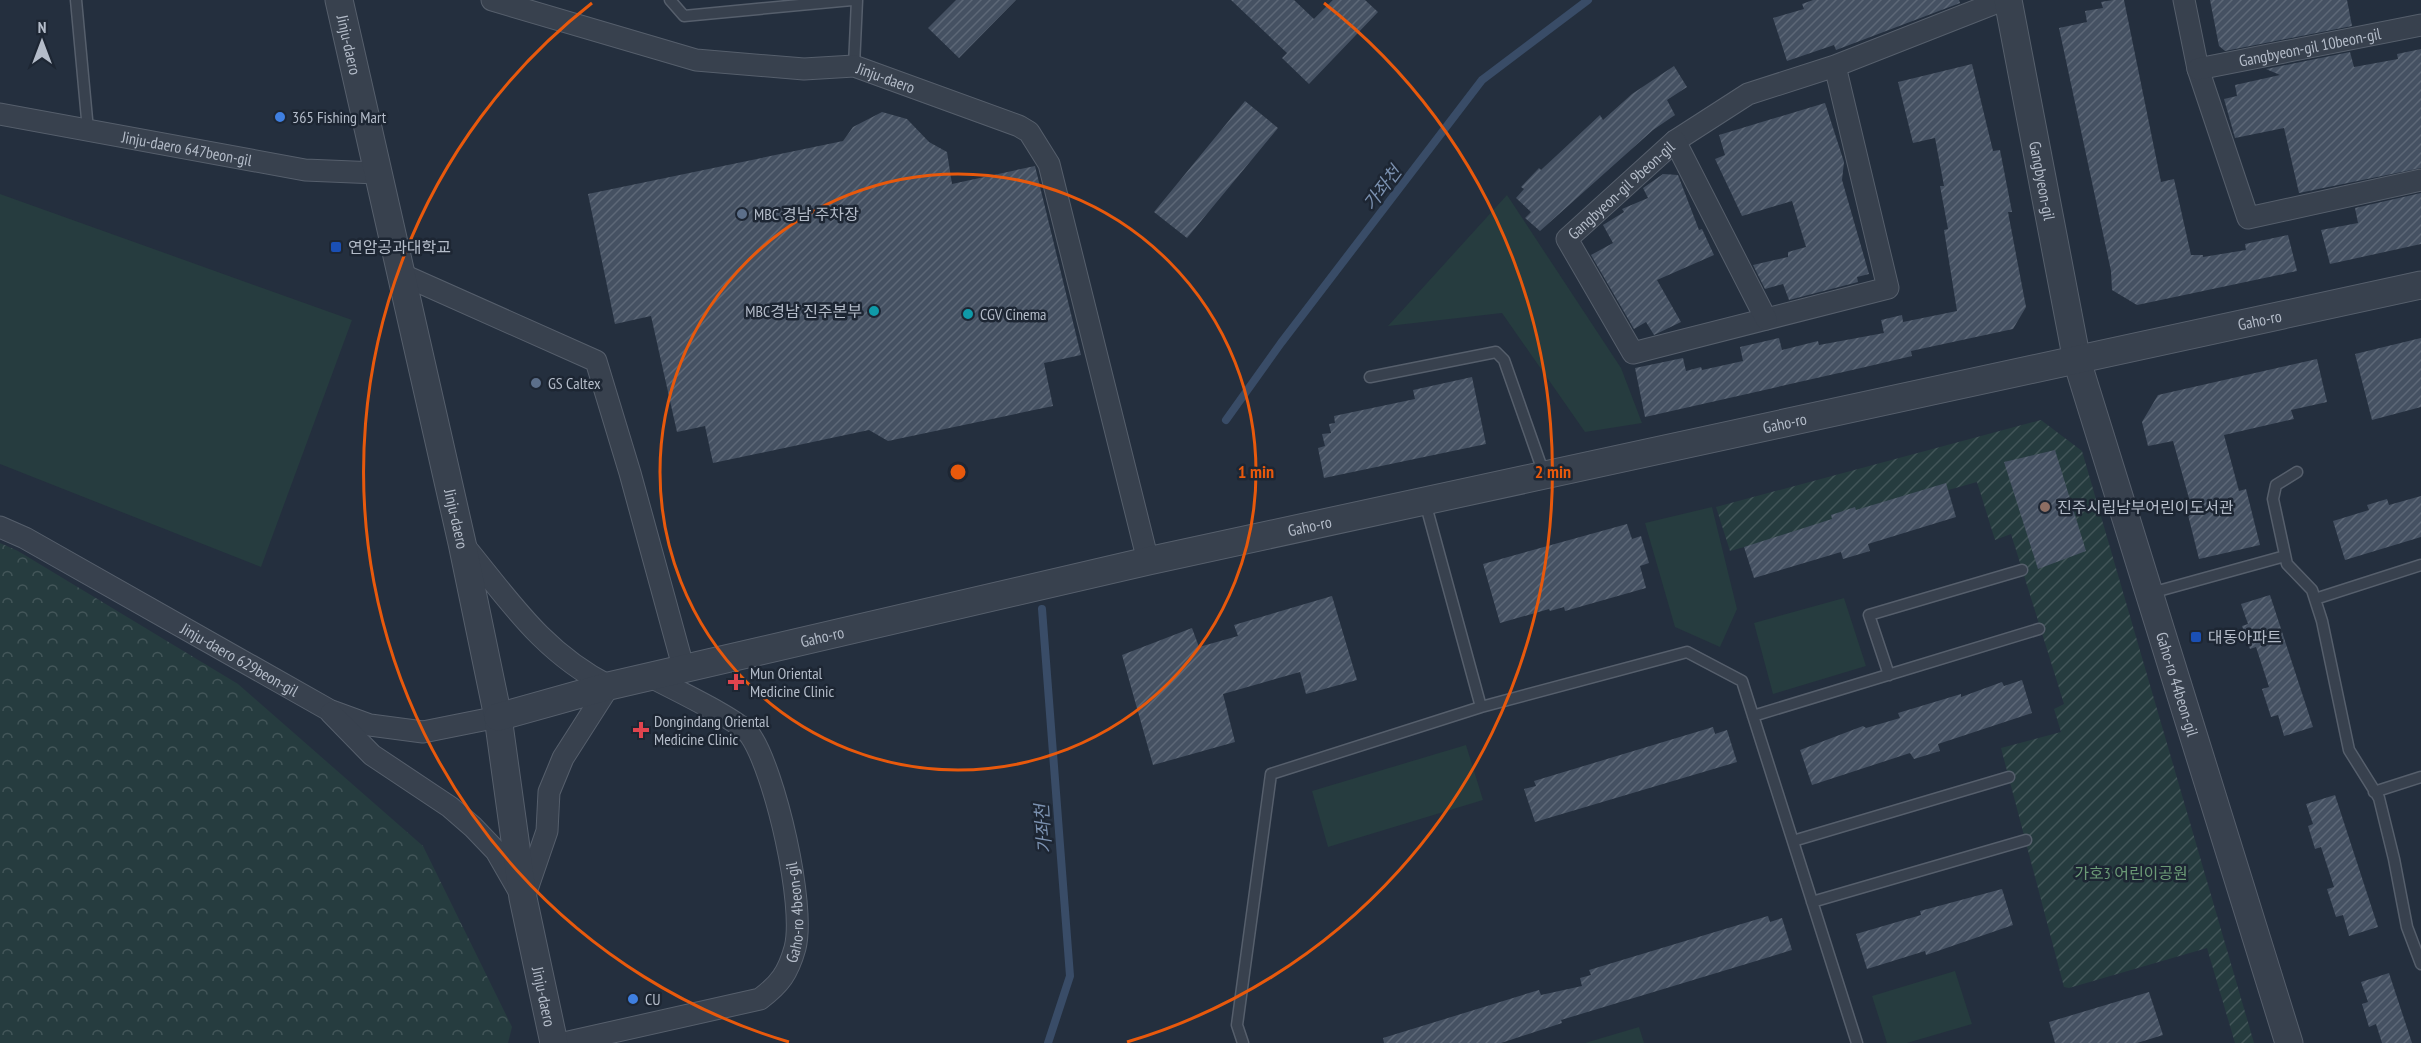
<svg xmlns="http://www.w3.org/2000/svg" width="2421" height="1043" font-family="'PT Sans Narrow','Noto Sans KR',sans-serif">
  <defs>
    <pattern id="forest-crowns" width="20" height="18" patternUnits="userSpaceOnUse" patternTransform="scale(1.5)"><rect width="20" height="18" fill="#263c3f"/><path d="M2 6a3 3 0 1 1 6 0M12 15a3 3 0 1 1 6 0" fill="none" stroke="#435659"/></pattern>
    <pattern id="garden-furrows" width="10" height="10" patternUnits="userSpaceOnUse" patternTransform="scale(1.5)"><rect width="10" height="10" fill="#263c3f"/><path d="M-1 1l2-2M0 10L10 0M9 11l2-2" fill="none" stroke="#435659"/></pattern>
    <pattern id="building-hatch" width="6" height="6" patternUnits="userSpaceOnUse" patternTransform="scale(1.5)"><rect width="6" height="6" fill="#455162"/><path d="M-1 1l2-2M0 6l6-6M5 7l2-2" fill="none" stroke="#5d6877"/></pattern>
  </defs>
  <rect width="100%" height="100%" fill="#242f3e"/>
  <path fill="#263c3f" d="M 0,194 L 352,320 L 261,567 L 0,464 Z
    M 1507,195 L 1621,368 L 1642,423 L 1585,432 L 1502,313 L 1388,326 Z
    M 1712,507 L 1737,609 L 1720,647 L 1675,627 L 1645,523 Z
    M 1844,598 L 1866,666 L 1773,694 L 1754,623 Z
    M 1466,745 L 1483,800 L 1328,847 L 1312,791 Z
    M 1955,971 L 1972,1024 L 1907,1043 L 1887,1043 L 1872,996 Z
    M 1639,1027 L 1644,1043 L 1585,1043 Z"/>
  <path fill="url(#forest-crowns)" d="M 0,543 L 18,551 L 238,684 L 423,846 L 512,1027 L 508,1043 L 0,1043 Z"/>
  <path fill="url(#garden-furrows)" d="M 2041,420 L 2082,451 L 2254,1043 L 2235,1043 L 2207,948 L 2069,988 L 2064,987 L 2001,748 L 2061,732 L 2054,709 L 2064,704 L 2011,534 L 1995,540 L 1977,482 L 1730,551 L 1716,507 Z"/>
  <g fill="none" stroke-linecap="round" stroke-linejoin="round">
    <path stroke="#394c67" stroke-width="8" d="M 1226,420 L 1281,343 L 1482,80 L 1588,0
      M 1042,609 L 1070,976 L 1048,1043"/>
  </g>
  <path fill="url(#building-hatch)" d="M 956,0 L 1016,0 L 959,58 L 928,28 Z
    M 1231,0 L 1294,0 L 1314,19 L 1333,0 L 1365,0 L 1378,12 L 1309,84 L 1282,58 L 1287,53 Z
    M 1813,0 L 1959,0 L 1960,3 L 1836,50 L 1834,45 L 1787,61 L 1773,18 L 1804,9 L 1802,4 Z
    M 2113,0 L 2124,0 L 2161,182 L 2174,179 L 2191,255 L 2203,255 L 2203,257 L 2246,250 L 2245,244 L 2288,235 L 2297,271 L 2137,305 L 2112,290 L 2111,271 L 2059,28 L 2087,22 L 2085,11 L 2103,8 L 2101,2 Z
    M 2210,0 L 2347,0 L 2352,26 L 2225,51 L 2219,46 Z
    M 2421,49 L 2421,168 L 2299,193 L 2284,128 L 2235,138 L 2224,99 L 2237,96 L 2235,85 L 2280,75 L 2266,69 L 2350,52 L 2354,67 L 2398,59 L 2397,54 Z
    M 1972,64 L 1993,151 L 2000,150 L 2012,212 L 2008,212 L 2026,307 L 2013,329 L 1911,351 L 1912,356 L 1861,368 L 1645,417 L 1635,368 L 1683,358 L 1686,371 L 1701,367 L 1702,370 L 1743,361 L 1740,347 L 1779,338 L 1782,350 L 1818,341 L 1819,345 L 1884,333 L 1881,320 L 1902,315 L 1903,322 L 1957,311 L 1944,230 L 1948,229 L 1940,186 L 1944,186 L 1935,138 L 1913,143 L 1898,82 Z
    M 1674,66 L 1687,87 L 1667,100 L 1675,115 L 1653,130 L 1540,231 L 1525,218 L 1531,212 L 1516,198 L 1524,189 L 1521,187 L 1539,168 L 1541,170 L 1600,115 L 1603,120 L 1632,94 Z
    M 1245,101 L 1278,128 L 1187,238 L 1154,212 Z
    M 1825,103 L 1844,162 L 1842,180 L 1869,274 L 1857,277 L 1858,282 L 1789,300 L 1783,284 L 1765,289 L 1753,265 L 1788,257 L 1788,252 L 1806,247 L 1792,201 L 1742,216 L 1715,159 L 1725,155 L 1719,135 Z
    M 882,112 L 907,119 L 929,142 L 947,152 L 952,184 L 1035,166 L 1081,355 L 1044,363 L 1053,406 L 888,441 L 869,430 L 713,463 L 705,426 L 677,432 L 651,316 L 615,324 L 588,194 L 843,141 L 853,127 Z
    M 1663,174 L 1678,175 L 1699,230 L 1702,229 L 1714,255 L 1657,280 L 1681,322 L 1654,335 L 1646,322 L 1634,329 L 1591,255 L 1613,243 L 1603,225 L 1624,212 L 1622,209 L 1648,198 L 1643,188 Z
    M 2421,193 L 2421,244 L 2330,264 L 2321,230 L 2358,223 L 2355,208 Z
    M 2421,338 L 2421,407 L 2372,420 L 2355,354 Z
    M 2317,359 L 2327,402 L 2291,410 L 2294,419 L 2224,435 L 2239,491 L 2246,489 L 2260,545 L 2199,559 L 2185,503 L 2190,502 L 2173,441 L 2148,446 L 2142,422 L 2158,395 Z
    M 1472,377 L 1486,444 L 1324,478 L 1318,448 L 1325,446 L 1322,434 L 1331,433 L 1329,424 L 1335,423 L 1334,416 L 1415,399 L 1413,390 Z
    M 2055,450 L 2086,551 L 2038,569 L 2004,462 Z
    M 1946,483 L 1956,517 L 1868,544 L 1870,551 L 1843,559 L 1841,552 L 1754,578 L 1744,547 L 1832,519 L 1831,515 L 1855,507 L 1856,510 Z
    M 2421,496 L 2421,537 L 2345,560 L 2333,521 L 2369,510 L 2367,505 L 2387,499 L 2389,505 Z
    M 1627,524 L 1632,539 L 1641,536 L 1649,563 L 1640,566 L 1646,588 L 1565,611 L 1564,607 L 1550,611 L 1549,609 L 1500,623 L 1483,564 Z
    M 2270,595 L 2313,727 L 2284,736 L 2278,715 L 2271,717 L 2262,689 L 2269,687 L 2256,647 L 2250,649 L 2242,626 L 2248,624 L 2241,604 Z
    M 1332,596 L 1357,680 L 1306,694 L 1300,672 L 1223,694 L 1235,742 L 1153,765 L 1122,655 L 1192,628 L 1199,647 L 1238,636 L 1234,625 Z
    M 2022,680 L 2032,713 L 1938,744 L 1940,751 L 1914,759 L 1910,753 L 1812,785 L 1800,750 L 1863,726 L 1866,728 L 1900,718 L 1898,713 L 1961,694 L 1961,697 L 2002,682 L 2004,686 Z
    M 1713,727 L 1715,734 L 1727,730 L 1737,762 L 1535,822 L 1524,789 L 1536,786 L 1534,781 Z
    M 2335,795 L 2378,927 L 2349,936 L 2343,915 L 2336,917 L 2327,889 L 2334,887 L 2321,847 L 2315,849 L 2308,826 L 2313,824 L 2306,804 Z
    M 2002,889 L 2013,925 L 1926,955 L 1925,951 L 1867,969 L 1856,934 L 1921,915 L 1920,911 Z
    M 1768,916 L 1770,922 L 1782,918 L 1792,950 L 1561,1020 L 1562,1023 L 1501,1043 L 1384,1043 L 1383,1038 L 1539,990 L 1541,995 L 1582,986 L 1580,978 L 1591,975 L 1589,970 Z
    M 2389,973 L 2412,1043 L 2382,1043 L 2376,1024 L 2369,1027 L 2362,1004 L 2368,1002 L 2361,982 Z
    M 2149,992 L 2163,1035 L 2137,1043 L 2055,1043 L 2049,1022 Z"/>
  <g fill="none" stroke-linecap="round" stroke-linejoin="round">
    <defs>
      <path id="service" d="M 76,0 L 88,130
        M 670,0 L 684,16 L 852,0
        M 854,66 L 857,0
        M 1370,377 L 1496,352 L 1504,360 L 1544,474
        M 2297,472 L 2276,485 L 2273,499 L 2287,564 L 2312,590 L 2322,621 L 2349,750 L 2379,798 L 2394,859 L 2407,927 L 2421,964
        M 1425,502 L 1481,707 L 1687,652 L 1742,681 L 1857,1043
        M 2151,593 L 2285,556
        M 2315,599 L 2421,565
        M 1889,675 L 1869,615 L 2022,570
        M 1753,716 L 2039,629
        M 2374,792 L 2421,777
        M 1793,841 L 2009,777
        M 1812,902 L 2026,840
        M 1243,1043 L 1237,1025 L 1271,774 L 1481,707"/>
      <g id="minor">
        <path id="s1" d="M 492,0 L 696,60 L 804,69 L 854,66 L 1019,126 L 1029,132 L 1049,164 L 1148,561"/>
        <path d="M 2184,0 L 2198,69 L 2248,218 L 2421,180"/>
        <path id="s2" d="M 1835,66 L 1888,288 L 1633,353 L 1567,239 L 1675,141 L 1748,94 L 1835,66 L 2003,0"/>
        <path id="s3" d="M 2198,69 L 2421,25"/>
        <path id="s4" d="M 0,114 L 305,170 L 377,173"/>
        <path d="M 1675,141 L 1766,319"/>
        <path d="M 401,274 L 596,361 L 630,473 L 684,670"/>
        <path id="s5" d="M 0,527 L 25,538 L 329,710 L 370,725 L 423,732 L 498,717"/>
        <path d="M 462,543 C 509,600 542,652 609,686 L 563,758 L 549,792 L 547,831 L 524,898"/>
        <path d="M 331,713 L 372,755 L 450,807 L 473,827 L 496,851 L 519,891"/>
        <path id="s6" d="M 564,1043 L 760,999 C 780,984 788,973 795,948 C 806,906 775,771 750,735 C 738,719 673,689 651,677"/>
      </g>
      <g id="tertiary">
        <path id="s7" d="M 339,0 L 462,543 L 498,717 L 523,898 L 554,1043"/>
        <path id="s8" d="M 2008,0 L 2077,361 L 2289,1043"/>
        <path id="s9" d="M 498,717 L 609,686 L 1148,561 L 2421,285"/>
      </g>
    </defs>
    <use href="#service" stroke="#565f6c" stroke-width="13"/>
    <use href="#minor" stroke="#565f6c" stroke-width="23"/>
    <use href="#tertiary" stroke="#565f6c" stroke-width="29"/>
    <use href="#service" stroke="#38414e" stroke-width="10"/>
    <use href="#minor" stroke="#38414e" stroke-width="21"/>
    <use href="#tertiary" stroke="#38414e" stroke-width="27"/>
  </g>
  <g fill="none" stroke="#e8590c" stroke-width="3">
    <circle cx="958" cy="472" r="298"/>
    <path d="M789 1042A595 595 0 0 1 592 3M1324 3A595 595 0 0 1 1127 1042"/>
  </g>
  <g fill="#3f7fe0" stroke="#1d2633" stroke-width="2">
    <circle cx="280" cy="117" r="6"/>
    <circle cx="633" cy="999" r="6"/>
  </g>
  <g fill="#5c6f8a" stroke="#1d2633" stroke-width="2">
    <circle cx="742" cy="214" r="6"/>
    <circle cx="536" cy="383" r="6"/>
  </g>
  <g fill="#1a4fb4" stroke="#1d2633" stroke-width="2">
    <rect x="330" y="241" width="12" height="12" rx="3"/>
    <rect x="2190" y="631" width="12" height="12" rx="3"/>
  </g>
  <g fill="#0f9aa8" stroke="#1d2633" stroke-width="2">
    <circle cx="874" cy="311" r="6"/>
    <circle cx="968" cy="314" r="6"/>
  </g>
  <circle fill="#8d6e63" stroke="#1d2633" stroke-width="2" cx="2045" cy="507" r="6"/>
  <g fill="#e0444e" stroke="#1d2633" stroke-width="2">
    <path d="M733 673h6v6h6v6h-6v6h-6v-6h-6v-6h6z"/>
    <path d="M638 721h6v6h6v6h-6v6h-6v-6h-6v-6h6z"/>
  </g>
  <g text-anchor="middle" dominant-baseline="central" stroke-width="5" stroke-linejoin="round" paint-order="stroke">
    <g font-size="16" fill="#b4bcc9" stroke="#1d2633">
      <text stroke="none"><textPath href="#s7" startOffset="46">Jinju-daero</textPath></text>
      <text stroke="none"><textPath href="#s3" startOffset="114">Gangbyeon-gil 10beon-gil</textPath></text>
      <text stroke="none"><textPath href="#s1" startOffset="405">Jinju-daero</textPath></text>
      <text stroke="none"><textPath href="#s4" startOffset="190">Jinju-daero 647beon-gil</textPath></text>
      <text stroke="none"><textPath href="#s8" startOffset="184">Gangbyeon-gil</textPath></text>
      <text stroke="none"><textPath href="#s2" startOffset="696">Gangbyeon-gil 9beon-gil</textPath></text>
      <text stroke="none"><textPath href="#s9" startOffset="1806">Gaho-ro</textPath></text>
      <text stroke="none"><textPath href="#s9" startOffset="1320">Gaho-ro</textPath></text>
      <text stroke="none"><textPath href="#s7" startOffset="532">Jinju-daero</textPath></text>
      <text stroke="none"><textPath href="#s9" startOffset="834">Gaho-ro</textPath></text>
      <text stroke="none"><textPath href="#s9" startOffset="334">Gaho-ro</textPath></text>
      <text stroke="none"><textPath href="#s5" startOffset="274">Jinju-daero 629beon-gil</textPath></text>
      <text stroke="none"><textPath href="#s8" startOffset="706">Gaho-ro 44beon-gil</textPath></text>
      <text stroke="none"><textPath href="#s6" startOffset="300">Gaho-ro 4beon-gil</textPath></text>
      <text stroke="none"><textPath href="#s7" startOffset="1018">Jinju-daero</textPath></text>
    </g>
    <g font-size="16" fill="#b4bcc9" stroke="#1d2633" text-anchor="start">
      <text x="292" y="117">365 Fishing Mart</text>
      <text x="754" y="214">MBC 경남 주차장</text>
      <text x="348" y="247">연암공과대학교</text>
      <text x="862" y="311" text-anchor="end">MBC경남 진주본부</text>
      <text x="980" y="314">CGV Cinema</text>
      <text x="548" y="383">GS Caltex</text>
      <text x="2057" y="507">진주시립남부어린이도서관</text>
      <text x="2208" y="637">대동아파트</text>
      <text x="750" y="673">Mun Oriental<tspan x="750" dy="18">Medicine Clinic</tspan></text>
      <text x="654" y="721">Dongindang Oriental<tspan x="654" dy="18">Medicine Clinic</tspan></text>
      <text x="645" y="999">CU</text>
    </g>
    <g font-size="16" fill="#6b9a76" stroke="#1d2633">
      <text x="2131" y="873">가호3 어린이공원</text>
    </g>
    <g font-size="18" font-style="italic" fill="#7c92b1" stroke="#1d2633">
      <text transform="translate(1382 188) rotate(-53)">가좌천</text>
      <text transform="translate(1043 829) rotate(-94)">가좌천</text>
    </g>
  </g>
  <circle cx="958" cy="472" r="9" fill="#e8590c" stroke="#1d2633" stroke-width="3"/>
  <g font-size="18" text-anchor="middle" font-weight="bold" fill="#e8590c" stroke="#1d2633" stroke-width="5" stroke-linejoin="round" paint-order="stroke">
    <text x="1256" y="478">1 min</text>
    <text x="1553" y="478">2 min</text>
  </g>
  <g transform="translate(42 42)" stroke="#1d2633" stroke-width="4.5" paint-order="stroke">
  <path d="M0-4.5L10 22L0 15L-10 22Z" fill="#b4bcc9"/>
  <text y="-9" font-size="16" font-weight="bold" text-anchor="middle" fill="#b4bcc9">N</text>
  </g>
</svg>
